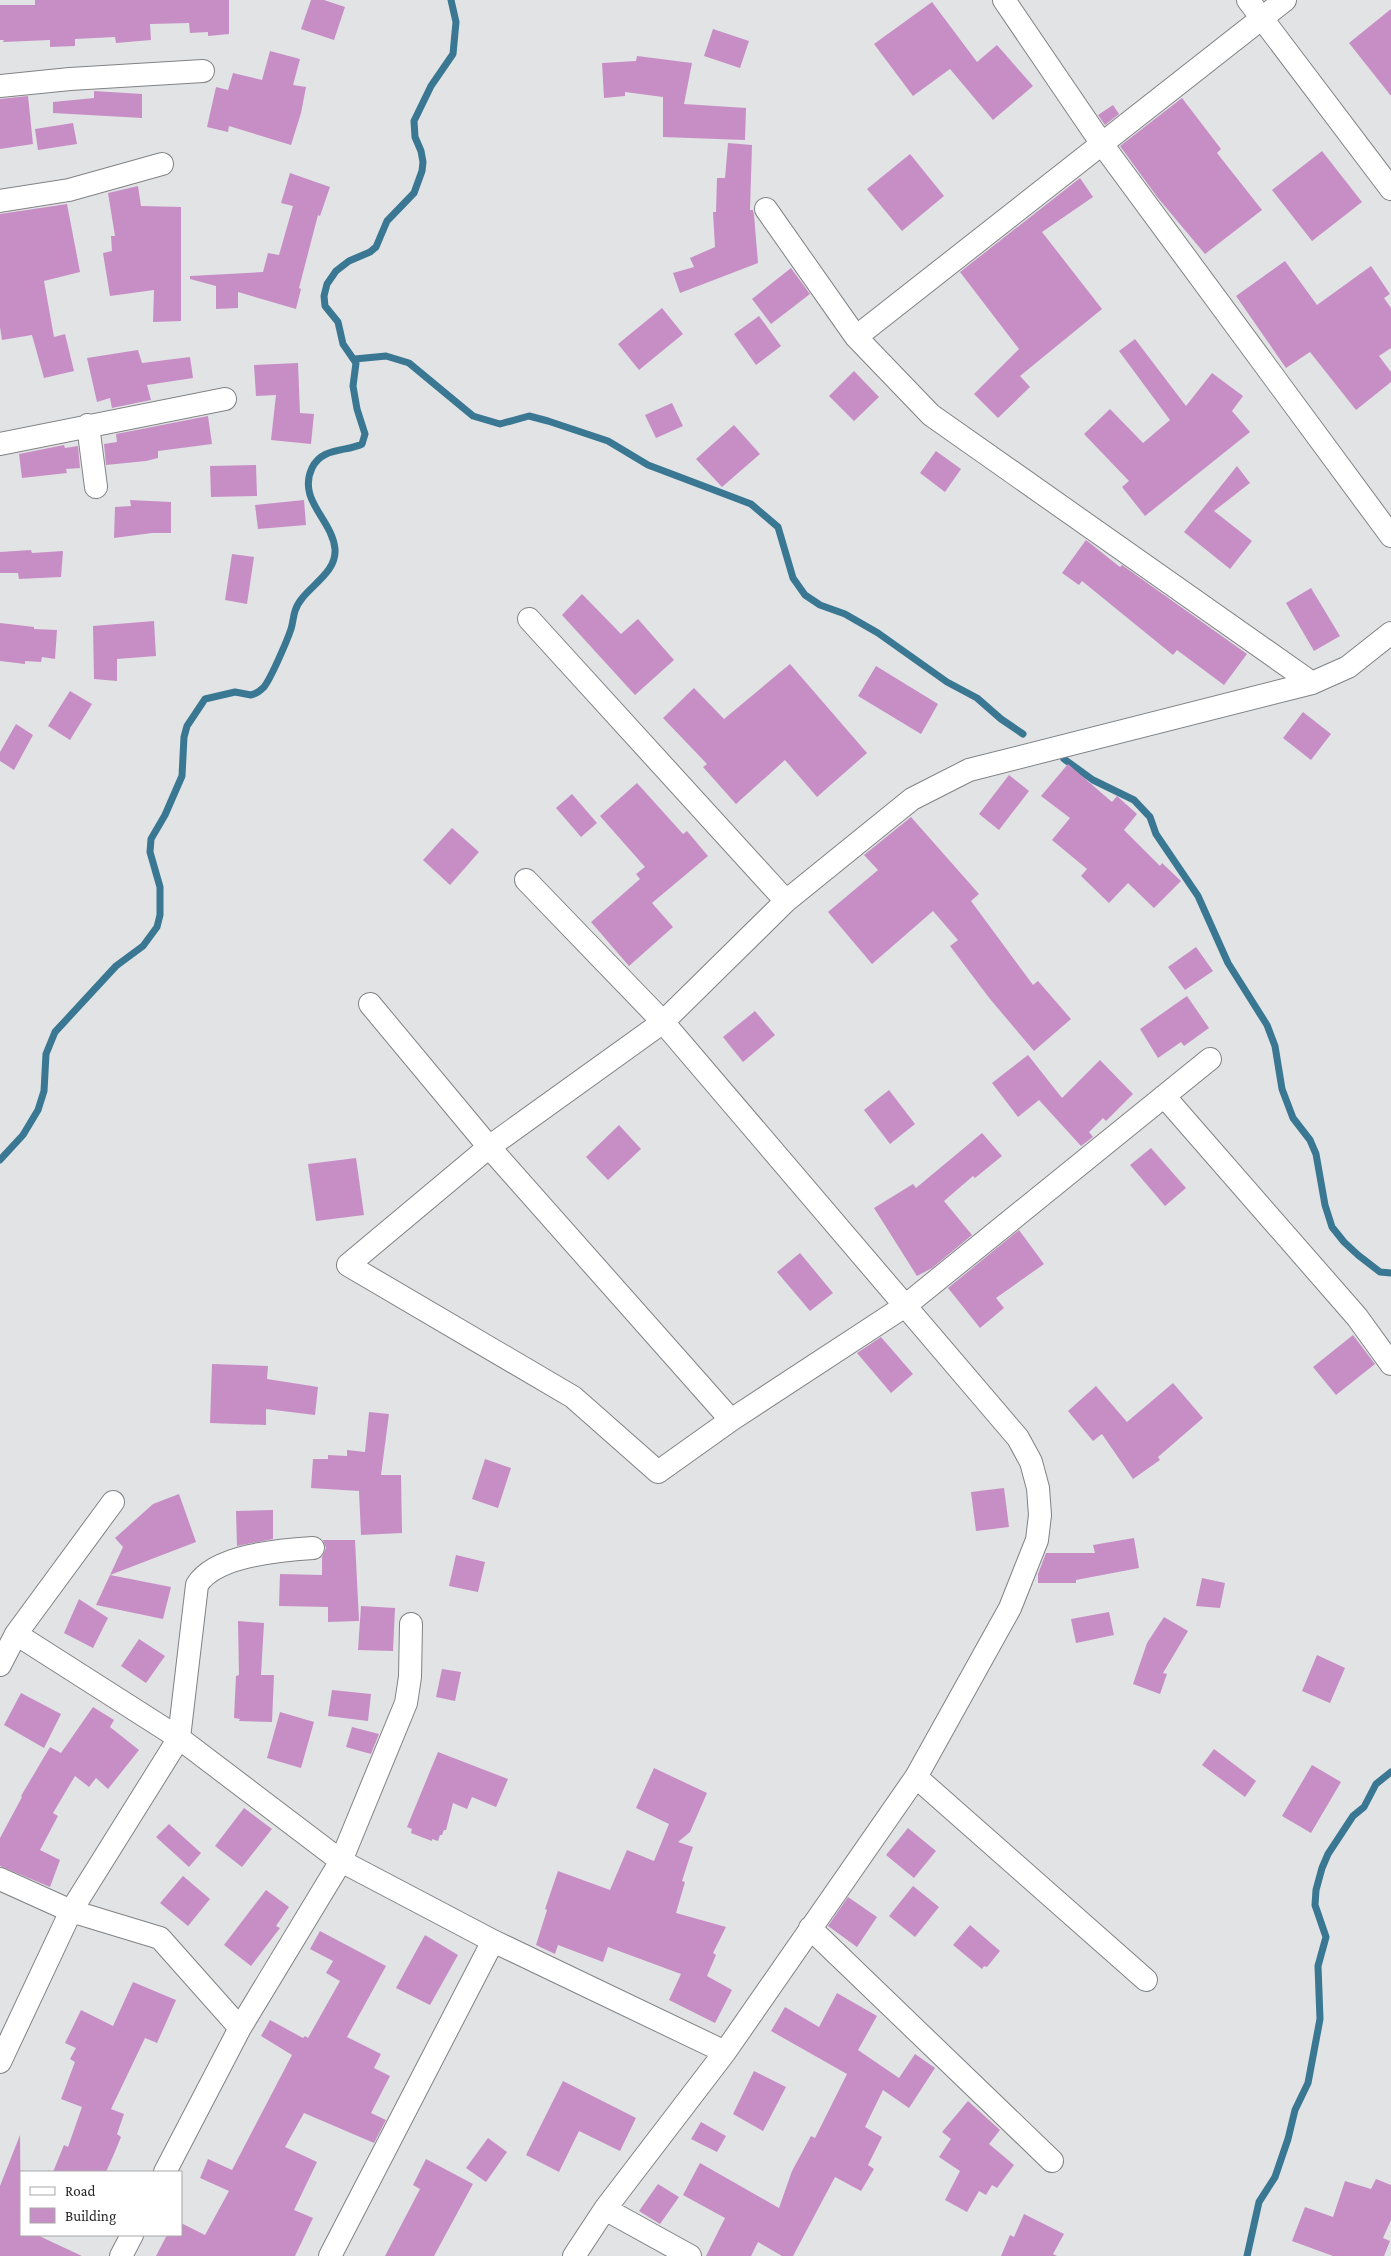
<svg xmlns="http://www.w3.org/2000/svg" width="1391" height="2256" font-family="'Crimson Pro',serif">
  <rect width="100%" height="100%" fill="#e1e3e5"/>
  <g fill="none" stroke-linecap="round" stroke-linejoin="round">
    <path stroke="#397792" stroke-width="7" d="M 355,359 L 386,356 L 409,363 L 473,416 L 500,424 L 529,416 L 548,421 L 608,441 L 648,465 L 751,504 L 778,527 L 793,578 L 805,595 L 820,605 L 845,614 L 878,633 L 947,682 L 977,698 L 1001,719 L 1023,734
      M 1064,759 L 1093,780 L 1134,800 L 1150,817 L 1156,834 L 1198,896 L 1228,963 L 1267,1025 L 1275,1046 L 1282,1089 L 1293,1118 L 1310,1140 L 1316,1154 L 1325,1205 L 1332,1227 L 1344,1242 L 1358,1255 L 1380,1272 L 1391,1273
      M 0,1160 L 23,1135 L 38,1110 L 44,1091 L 46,1054 L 55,1032 L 116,966 L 143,946 L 157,927 L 160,915 L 160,887 L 150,852 L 151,839 L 165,815 L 182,776 L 184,737 L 187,726 L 205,699 L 235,692 L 251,695 C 256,694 260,691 264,687 C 271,678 287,641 291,629 C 293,623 293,617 295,611 C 302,588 337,576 335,549 C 332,519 297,500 312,468 C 322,447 346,452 362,444 L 365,434 L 357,409 L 353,386 L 356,363 L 343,344 L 338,322 L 325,306 L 324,296 L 327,284 L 336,271 L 349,261 L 370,252 L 376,247 L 387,221 L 414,193 L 422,171 L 423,162 L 421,151 L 415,137 L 414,121 L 431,86 L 453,54 L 456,22 L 451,0
      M 1247,2256 L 1259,2202 L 1275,2177 L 1288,2139 L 1295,2110 L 1308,2083 L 1320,2019 L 1318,1966 L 1326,1937 L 1315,1905 L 1316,1890 L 1322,1868 L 1328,1854 L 1353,1816 L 1364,1807 L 1376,1784 L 1391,1772"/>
  </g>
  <path fill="#c78ec6" d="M 35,0 L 229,0 L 229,34 L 208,36 L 208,32 L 190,33 L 189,23 L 150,24 L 151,40 L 116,43 L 115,37 L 75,39 L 75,46 L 50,47 L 50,40 L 3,42 L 4,40 L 0,40 L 0,5 L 35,5 Z
    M 311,0 L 324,0 L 345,7 L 334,40 L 301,29 Z
    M 932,2 L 977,62 L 997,45 L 1033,86 L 993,120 L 950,69 L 913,96 L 874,44 Z
    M 1391,9 L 1391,96 L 1349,43 Z
    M 713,29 L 749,41 L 740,68 L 704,56 Z
    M 270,51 L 300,59 L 293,85 L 306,87 L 301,113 L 291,145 L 229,126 L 228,132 L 207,127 L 216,87 L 228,90 L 233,73 L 262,80 Z
    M 637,56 L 692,63 L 684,104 L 746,108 L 745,140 L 663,137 L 663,97 L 625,92 L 625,96 L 604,98 L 602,63 L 636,61 Z
    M 94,91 L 142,94 L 142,118 L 53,113 L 53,102 L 94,98 Z
    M 28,96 L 33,144 L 0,149 L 0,99 Z
    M 1182,98 L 1221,149 L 1217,153 L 1262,210 L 1205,254 L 1158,198 L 1120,146 Z
    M 1113,105 L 1119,114 L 1105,125 L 1098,115 Z
    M 73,123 L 77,144 L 38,150 L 35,129 Z
    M 728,143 L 752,145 L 750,210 L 753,210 L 754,215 L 758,263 L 680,293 L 673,273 L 694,267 L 690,258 L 715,247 L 713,212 L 716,212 L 717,178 L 725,178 Z
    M 1322,151 L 1362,202 L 1312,241 L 1272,190 Z
    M 910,154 L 944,196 L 902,231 L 867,189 Z
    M 290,173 L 330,187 L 320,216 L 318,215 L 299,288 L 301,289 L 296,309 L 238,292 L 238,308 L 216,309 L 216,286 L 190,279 L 190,276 L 263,272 L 268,253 L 279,255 L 293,206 L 281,203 Z
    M 1080,178 L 1093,197 L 1042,232 L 1102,309 L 1020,376 L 1030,387 L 998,418 L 974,394 L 1019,349 L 960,272 Z
    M 138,186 L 141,206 L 181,207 L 181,321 L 153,322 L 154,290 L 110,296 L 103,253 L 112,251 L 111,236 L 115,236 L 108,193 Z
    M 67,204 L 80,272 L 44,281 L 54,337 L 65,334 L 74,371 L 44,378 L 32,335 L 2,340 L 0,327 L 0,214 Z
    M 1285,261 L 1317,305 L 1371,266 L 1390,294 L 1384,298 L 1391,308 L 1391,348 L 1379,356 L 1391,372 L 1391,382 L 1356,410 L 1310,352 L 1286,368 L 1236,296 Z
    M 791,268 L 810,294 L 771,324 L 752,299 Z
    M 662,308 L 683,334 L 639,370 L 618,344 Z
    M 759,316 L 781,346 L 756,365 L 734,334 Z
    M 1135,339 L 1186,406 L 1212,373 L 1243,396 L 1232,411 L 1250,432 L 1145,516 L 1122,487 L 1129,481 L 1084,434 L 1110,409 L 1143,443 L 1170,420 L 1119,351 Z
    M 138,350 L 142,363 L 190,357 L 193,378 L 147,385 L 151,400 L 112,408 L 110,398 L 97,402 L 87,358 Z
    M 298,363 L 300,413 L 314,414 L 311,444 L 271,440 L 276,395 L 256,396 L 254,365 Z
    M 854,371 L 879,397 L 854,421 L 829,396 Z
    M 672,403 L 683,426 L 656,438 L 645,415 Z
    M 208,416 L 212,444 L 158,451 L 158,458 L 146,461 L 106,465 L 104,444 L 117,442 L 116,434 Z
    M 734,425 L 760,454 L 722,487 L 696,459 Z
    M 64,445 L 65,448 L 78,446 L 80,468 L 66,469 L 67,473 L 22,478 L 19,454 Z
    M 936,451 L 961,469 L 945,492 L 920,473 Z
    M 256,465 L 257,496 L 211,497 L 210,466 Z
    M 1237,466 L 1250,483 L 1214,511 L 1252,541 L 1230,569 L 1184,532 Z
    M 130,500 L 171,502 L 171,533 L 152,533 L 114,538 L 115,507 L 131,506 Z
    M 304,500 L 306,525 L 258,529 L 255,505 Z
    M 1086,540 L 1120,567 L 1122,565 L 1247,654 L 1224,685 L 1177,650 L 1173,655 L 1082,581 L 1079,585 L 1062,573 Z
    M 31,550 L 32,553 L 63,551 L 61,577 L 19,579 L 18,573 L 0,573 L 0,552 Z
    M 232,554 L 254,557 L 247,604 L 225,600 Z
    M 1311,588 L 1340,636 L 1314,651 L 1286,603 Z
    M 582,594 L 621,634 L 638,619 L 674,660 L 635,695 L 562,615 Z
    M 154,621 L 156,656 L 117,659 L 117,681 L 94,679 L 93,626 Z
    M 0,623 L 34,627 L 34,629 L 57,630 L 55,659 L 42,657 L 41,662 L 25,661 L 25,664 L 0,661 Z
    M 790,664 L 867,753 L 817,797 L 785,760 L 736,804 L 703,767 L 707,764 L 663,718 L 694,688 L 724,719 Z
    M 876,666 L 938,704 L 921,734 L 858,696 Z
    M 70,691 L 92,704 L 70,740 L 48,726 Z
    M 1303,712 L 1331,734 L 1311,760 L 1283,738 Z
    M 16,724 L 33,735 L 14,770 L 0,761 L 0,752 Z
    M 1068,764 L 1112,802 L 1117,796 L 1137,814 L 1124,830 L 1160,866 L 1162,863 L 1181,881 L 1154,908 L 1128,883 L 1109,903 L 1081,876 L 1087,869 L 1052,840 L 1070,818 L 1041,796 Z
    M 1009,775 L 1029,791 L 999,830 L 979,814 Z
    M 637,783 L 683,834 L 687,831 L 708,856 L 652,903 L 673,927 L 629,966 L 591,922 L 640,879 L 636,874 L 645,867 L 600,816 Z
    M 572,794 L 597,823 L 581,837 L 556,808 Z
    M 911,817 L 979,894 L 971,901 L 1033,985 L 1038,981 L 1071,1019 L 1034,1051 L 990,999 L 950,946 L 958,940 L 933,911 L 872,964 L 828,912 L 878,870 L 864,855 Z
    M 452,828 L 479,852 L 450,885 L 423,860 Z
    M 1196,947 L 1213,971 L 1185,990 L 1168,967 Z
    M 1187,996 L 1209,1028 L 1184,1046 L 1181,1042 L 1158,1058 L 1140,1029 Z
    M 755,1011 L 775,1035 L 743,1062 L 723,1037 Z
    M 1028,1055 L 1062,1098 L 1100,1060 L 1133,1094 L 1106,1121 L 1103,1118 L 1089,1132 L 1093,1137 L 1081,1146 L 1039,1100 L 1018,1117 L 992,1083 Z
    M 889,1090 L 915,1124 L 890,1144 L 864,1110 Z
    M 619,1125 L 641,1149 L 608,1180 L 586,1157 Z
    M 982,1133 L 1002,1156 L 975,1178 L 973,1176 L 944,1201 L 972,1235 L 932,1268 L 917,1276 L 874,1208 L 913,1184 L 916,1188 Z
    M 1151,1148 L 1186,1188 L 1165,1206 L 1130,1165 Z
    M 356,1158 L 364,1215 L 316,1221 L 308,1164 Z
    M 1019,1230 L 1044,1264 L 996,1298 L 1004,1308 L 980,1328 L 948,1288 Z
    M 800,1253 L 833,1293 L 810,1311 L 777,1272 Z
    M 1353,1335 L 1375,1364 L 1336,1395 L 1313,1367 Z
    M 881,1337 L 913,1374 L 891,1393 L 857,1353 Z
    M 212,1364 L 268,1366 L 267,1379 L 318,1387 L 315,1415 L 266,1409 L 266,1425 L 210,1423 Z
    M 1173,1383 L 1203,1418 L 1158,1457 L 1160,1460 L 1133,1479 L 1102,1434 L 1093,1441 L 1068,1411 L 1096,1386 L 1127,1422 Z
    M 369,1412 L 389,1414 L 381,1475 L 401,1475 L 402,1533 L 361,1535 L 359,1491 L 311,1488 L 313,1459 L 328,1459 L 328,1455 L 347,1456 L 347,1450 L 365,1452 Z
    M 485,1459 L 511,1468 L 498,1508 L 472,1499 Z
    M 1004,1488 L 1009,1527 L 976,1531 L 971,1492 Z
    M 179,1494 L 196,1542 L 110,1575 L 123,1547 L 115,1538 L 153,1504 Z
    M 273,1510 L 273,1539 L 237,1546 L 236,1511 Z
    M 1134,1538 L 1139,1568 L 1076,1580 L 1076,1583 L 1038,1583 L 1038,1574 L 1046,1553 L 1095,1553 L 1093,1545 Z
    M 323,1540 L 355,1540 L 359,1621 L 328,1622 L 328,1607 L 279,1606 L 280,1574 L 322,1575 L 322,1557 L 326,1548 Z
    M 456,1555 L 485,1562 L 478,1592 L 449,1586 Z
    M 110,1575 L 171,1587 L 163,1619 L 96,1605 Z
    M 1202,1578 L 1225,1583 L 1220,1608 L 1196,1606 Z
    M 79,1599 L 108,1618 L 93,1648 L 64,1633 Z
    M 361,1606 L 395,1608 L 393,1651 L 358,1650 Z
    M 1109,1612 L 1114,1635 L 1076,1643 L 1071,1619 Z
    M 1164,1617 L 1188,1631 L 1163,1673 L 1167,1674 L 1160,1694 L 1133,1684 L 1147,1643 Z
    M 238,1621 L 264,1623 L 261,1675 L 274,1675 L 272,1722 L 239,1721 L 240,1719 L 234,1718 L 236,1676 L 239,1675 Z
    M 139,1639 L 165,1656 L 146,1683 L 121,1666 Z
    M 1317,1655 L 1345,1668 L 1330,1703 L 1302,1691 Z
    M 442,1669 L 461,1672 L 455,1701 L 436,1697 Z
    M 332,1690 L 371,1694 L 368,1721 L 328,1716 Z
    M 21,1693 L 61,1714 L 44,1748 L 4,1725 Z
    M 93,1707 L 114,1720 L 110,1727 L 139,1750 L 108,1789 L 96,1778 L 89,1787 L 75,1776 L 53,1813 L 58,1816 L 40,1850 L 60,1860 L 50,1887 L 0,1866 L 0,1838 L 22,1797 L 21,1796 L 50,1747 L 61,1753 Z
    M 280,1712 L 314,1722 L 301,1768 L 267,1758 Z
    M 352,1727 L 379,1734 L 371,1754 L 346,1747 Z
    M 1214,1749 L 1256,1781 L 1245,1797 L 1202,1765 Z
    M 438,1752 L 508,1779 L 496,1807 L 472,1797 L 467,1809 L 453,1803 L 446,1830 L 444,1830 L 442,1835 L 440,1835 L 438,1841 L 432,1839 L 432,1841 L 411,1833 L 412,1829 L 407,1827 Z
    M 1312,1765 L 1341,1782 L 1311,1833 L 1282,1816 Z
    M 654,1768 L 707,1793 L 690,1832 L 678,1842 L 693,1847 L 682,1881 L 685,1882 L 676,1913 L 726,1927 L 713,1953 L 716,1955 L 707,1976 L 732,1990 L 715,2023 L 669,2000 L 681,1974 L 608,1947 L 603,1962 L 558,1945 L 555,1954 L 536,1945 L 547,1910 L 545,1909 L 558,1871 L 610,1890 L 627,1850 L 654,1861 L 669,1824 L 636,1808 Z
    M 244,1808 L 272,1829 L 242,1867 L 215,1846 Z
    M 169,1824 L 201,1853 L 189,1867 L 156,1837 Z
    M 908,1828 L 936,1851 L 914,1878 L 886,1855 Z
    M 183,1876 L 210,1899 L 188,1926 L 160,1903 Z
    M 913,1886 L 939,1907 L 915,1937 L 889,1916 Z
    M 266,1890 L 289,1907 L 276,1926 L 280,1928 L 251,1966 L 224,1945 Z
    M 848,1897 L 877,1917 L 857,1947 L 828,1926 Z
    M 970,1925 L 1000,1951 L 987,1967 L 984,1966 L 982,1969 L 953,1945 Z
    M 320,1931 L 386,1966 L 347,2037 L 381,2054 L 374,2068 L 390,2076 L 371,2113 L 386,2120 L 374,2143 L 304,2113 L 285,2147 L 317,2162 L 294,2210 L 313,2218 L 295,2256 L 156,2256 L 167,2235 L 181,2235 L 181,2223 L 205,2235 L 229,2191 L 200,2178 L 208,2159 L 232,2170 L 292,2055 L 261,2036 L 270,2020 L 303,2038 L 305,2036 L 308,2038 L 340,1981 L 326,1973 L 333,1961 L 310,1949 Z
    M 425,1935 L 458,1955 L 430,2005 L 396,1988 Z
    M 133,1982 L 176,2000 L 157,2043 L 145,2038 L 111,2109 L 124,2114 L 117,2134 L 121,2137 L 114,2154 L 106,2172 L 53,2172 L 64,2145 L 68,2147 L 82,2107 L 61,2099 L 75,2062 L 70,2059 L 76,2048 L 65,2043 L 81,2010 L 113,2026 Z
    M 837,1993 L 877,2016 L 858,2050 L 899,2078 L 915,2054 L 935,2068 L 909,2108 L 883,2090 L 865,2127 L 882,2137 L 868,2165 L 874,2169 L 861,2191 L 835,2177 L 793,2256 L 782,2256 L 758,2242 L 751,2256 L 706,2256 L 725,2218 L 683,2195 L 700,2163 L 779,2208 L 792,2171 L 811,2136 L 815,2138 L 847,2074 L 771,2031 L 785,2007 L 819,2027 Z
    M 754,2071 L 786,2087 L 763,2131 L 733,2114 Z
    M 563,2081 L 636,2118 L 620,2151 L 579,2131 L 559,2172 L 526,2155 Z
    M 968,2101 L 1000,2130 L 989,2144 L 1014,2165 L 997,2188 L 992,2185 L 986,2195 L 979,2191 L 967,2212 L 945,2200 L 960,2171 L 939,2157 L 951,2139 L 942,2132 Z
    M 701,2122 L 726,2136 L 717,2152 L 691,2139 Z
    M 20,2135 L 21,2235 L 37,2235 L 82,2256 L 0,2256 L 0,2186 Z
    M 488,2138 L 507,2152 L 486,2182 L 466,2168 Z
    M 426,2159 L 473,2184 L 434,2256 L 385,2256 L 420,2189 L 413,2185 Z
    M 1376,2179 L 1391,2185 L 1391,2220 L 1383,2238 L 1390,2241 L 1384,2256 L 1333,2256 L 1292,2241 L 1305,2207 L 1333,2217 L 1345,2181 L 1371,2189 Z
    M 658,2184 L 679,2197 L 660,2224 L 639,2211 Z
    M 1024,2214 L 1064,2234 L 1053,2254 L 1057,2256 L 1001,2256 L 1010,2235 L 1014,2237 Z"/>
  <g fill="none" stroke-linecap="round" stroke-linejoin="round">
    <defs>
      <path id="minor" d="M 1004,0 L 1102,144 L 1391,536
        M 1248,0 L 1391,189
        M 0,86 L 70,79 L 203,71
        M 0,201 L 69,190 L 162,164
        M 766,209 L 856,337 L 931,415 L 1312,683 L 1348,667 L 1391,633
        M 856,337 L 1285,0
        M 88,425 L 96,487
        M 0,444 L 225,399
        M 529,619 L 786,901
        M 526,880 L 663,1022 L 1018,1438 L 1031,1462 L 1038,1488 L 1040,1515 L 1037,1540 L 1010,1608 L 916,1777 L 725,2052 L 605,2209 L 574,2256
        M 370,1004 L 489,1147 L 731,1420
        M 1210,1059 L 905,1306 L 731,1420 L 658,1472 L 573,1397 L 348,1265 L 489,1147 L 663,1022 L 786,901 L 912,799 L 969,770 L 1312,683
        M 1164,1096 L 1357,1317 L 1391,1364
        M 16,1634 L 179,1738 L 341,1861 L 493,1941 L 725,2052
        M 0,1665 L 16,1634 L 113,1502
        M 916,1777 L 1146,1980
        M 0,1879 L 71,1911 L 160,1938 L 240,2028
        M 810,1928 L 1052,2161
        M 0,2062 L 71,1911 L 179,1738 L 197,1585 C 215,1555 281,1550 313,1548
        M 165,2172 L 240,2028 L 341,1861 L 406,1703 L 410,1677 L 411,1624
        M 605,2209 L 690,2256
        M 121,2256 L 132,2235
        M 330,2256 L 493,1941"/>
    </defs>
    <use href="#minor" stroke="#818284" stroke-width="24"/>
    <use href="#minor" stroke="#fff" stroke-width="22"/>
  </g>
  <rect x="20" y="2171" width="162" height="65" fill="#ffffff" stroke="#a7a7a8"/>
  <rect x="30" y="2187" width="25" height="8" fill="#ffffff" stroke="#a7a7a8"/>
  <text x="65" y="2196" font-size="15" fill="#232425">Road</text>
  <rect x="30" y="2208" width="25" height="15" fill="#c78ec6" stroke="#a7a7a8"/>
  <text x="65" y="2221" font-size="15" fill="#232425">Building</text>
</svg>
